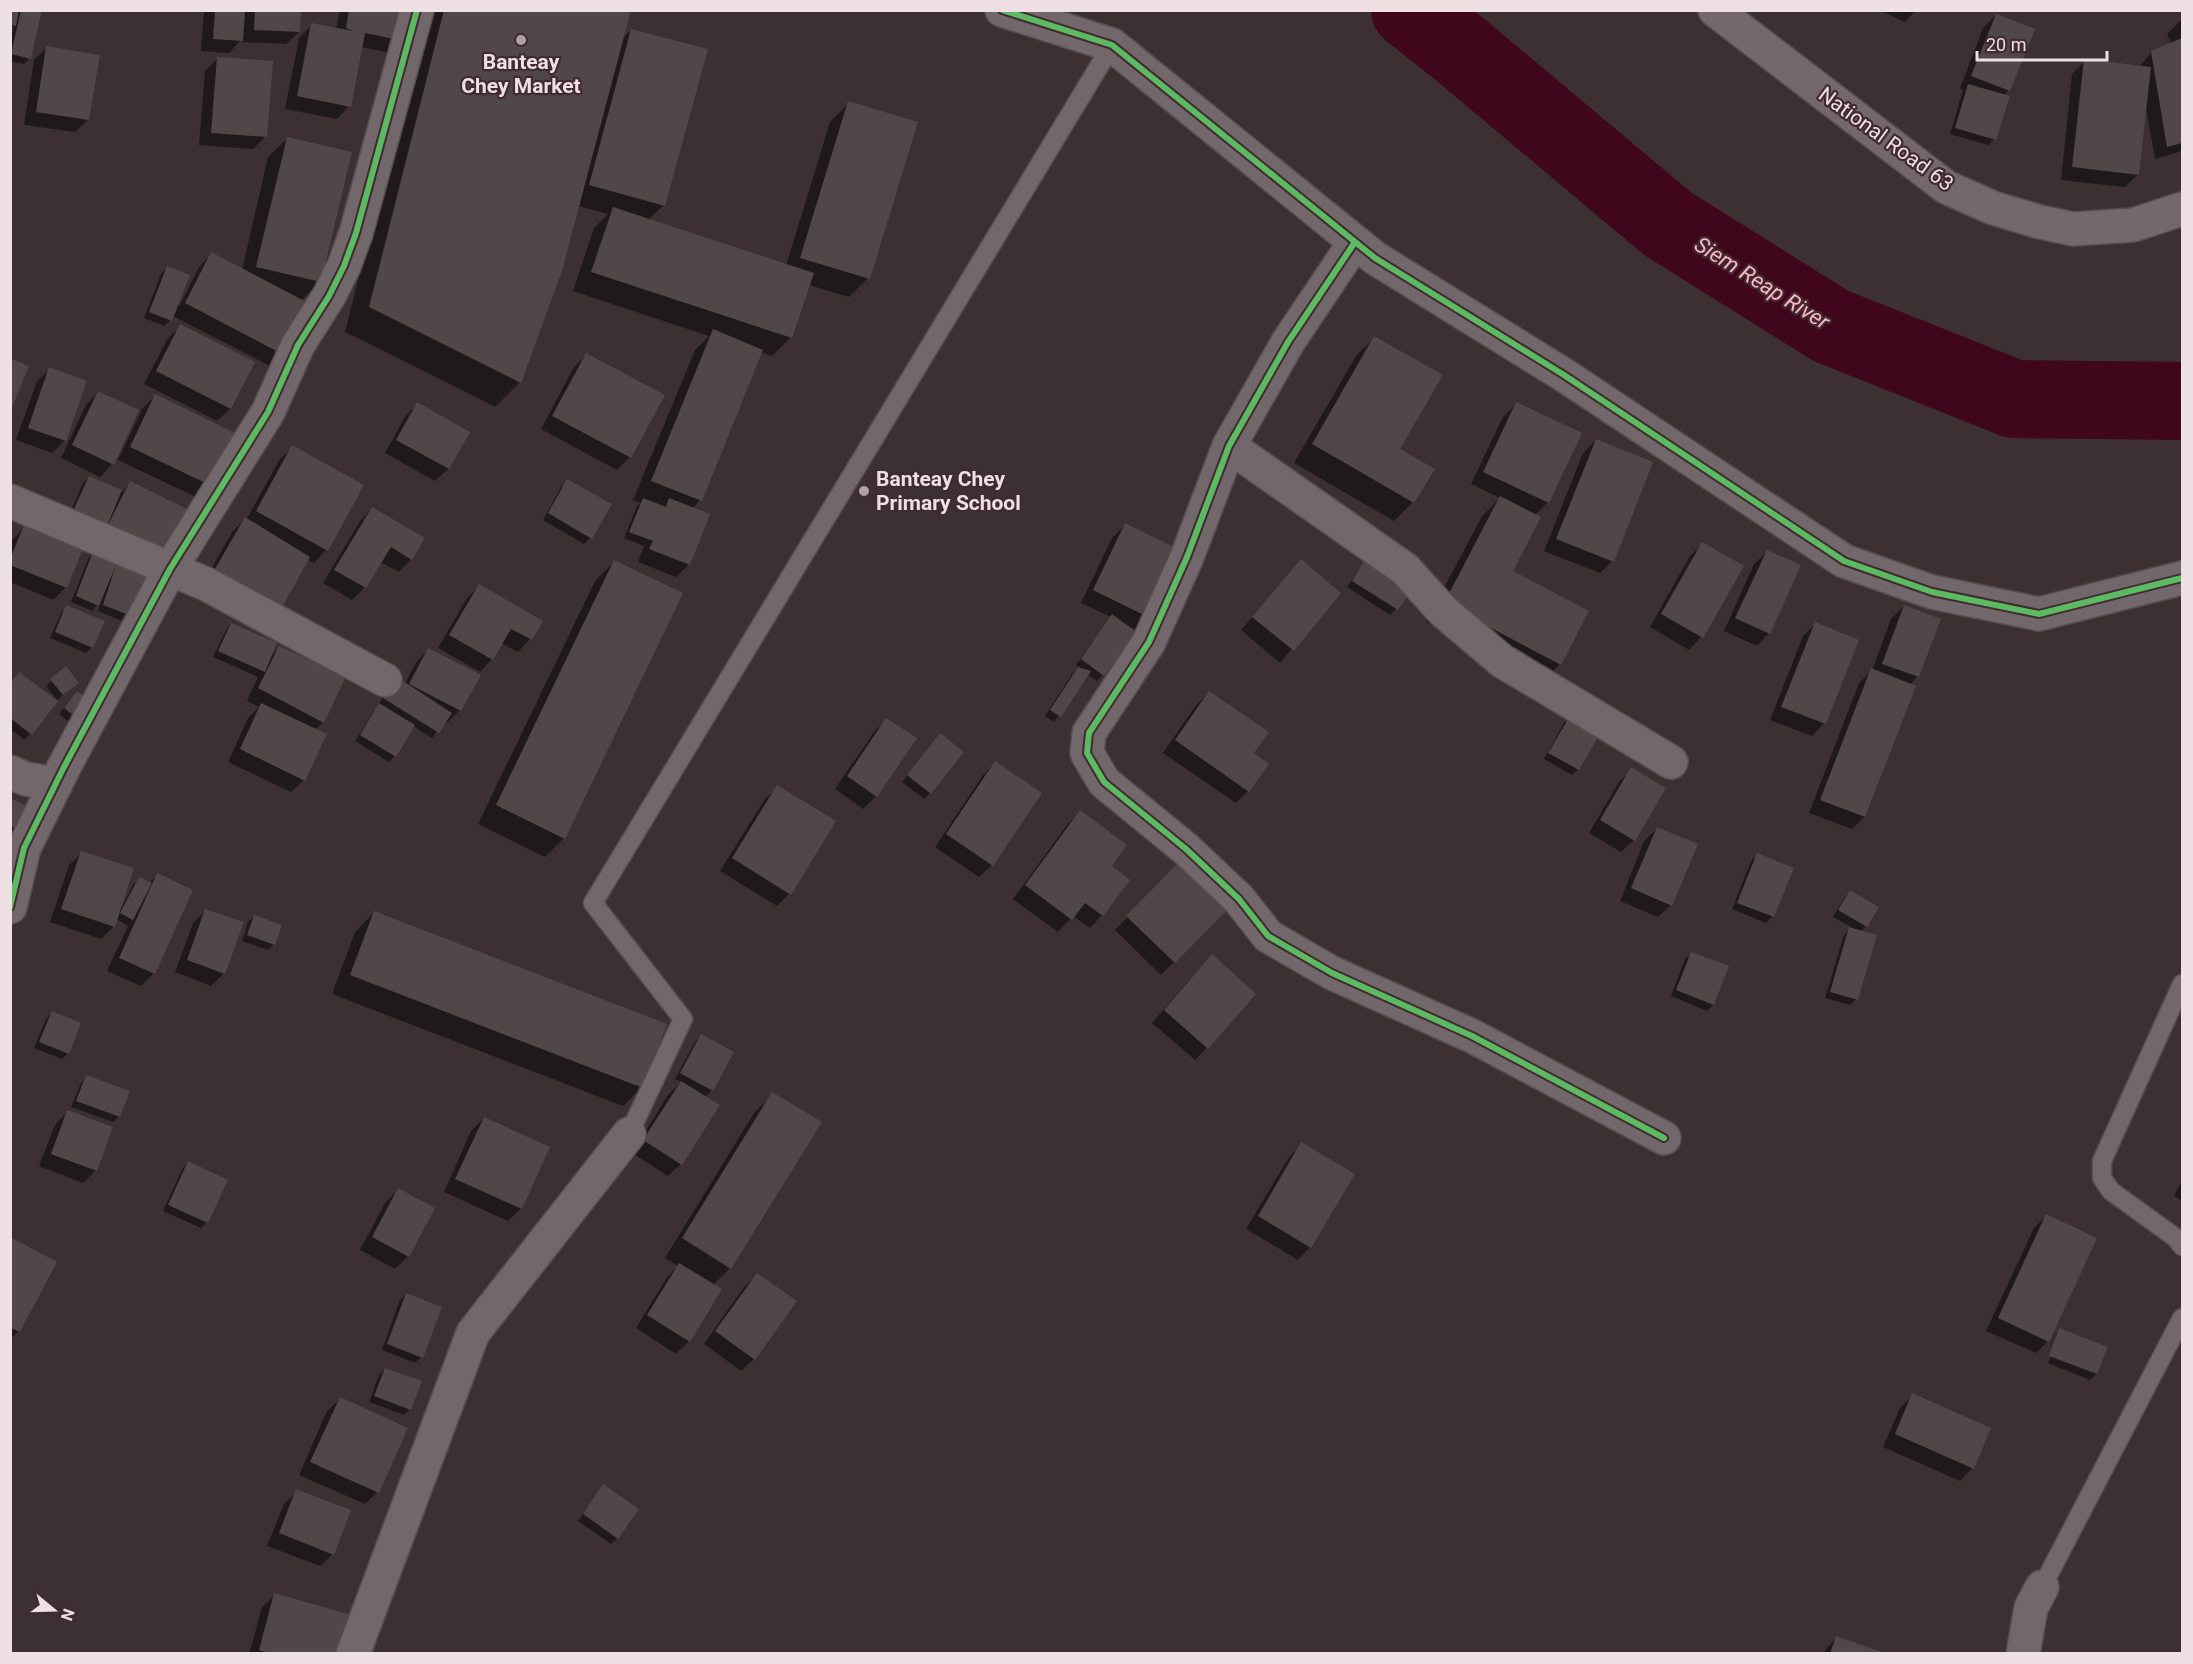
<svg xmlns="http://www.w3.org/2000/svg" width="2193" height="1664" font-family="Roboto,sans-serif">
  <rect width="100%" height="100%" fill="#3c3033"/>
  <path fill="#0007" d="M 10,10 L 41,10 L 30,58 L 24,64 L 10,61 L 10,40 L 14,26 L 10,29 Z
    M 204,10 L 300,10 L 299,32 L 286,44 L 242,42 L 242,39 L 229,53 L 201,51 Z
    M 340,10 L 409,10 L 390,53 L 361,47 L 349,106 L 337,119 L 285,109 L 299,38 L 312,25 L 336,29 Z
    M 426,10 L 630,10 L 622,39 L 631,30 L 664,205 L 648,220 L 786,266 L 830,122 L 849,103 L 868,278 L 849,297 L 809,285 L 791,337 L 772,356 L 760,352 L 700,500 L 692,509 L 689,564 L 676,577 L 638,562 L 644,546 L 624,538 L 637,506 L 641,503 L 633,500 L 695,350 L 709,336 L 573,291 L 594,228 L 608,214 L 578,206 L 561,271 L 519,383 L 495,407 L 345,332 Z
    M 1879,10 L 1916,10 L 1905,22 Z
    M 1996,15 L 2009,90 L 2003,96 L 1994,139 L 1988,145 L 1950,134 L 1963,90 L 1960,88 L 1983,28 Z
    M 2182,19 L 2182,151 L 2155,159 L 2146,108 L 2138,174 L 2125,187 L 2061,180 L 2072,74 L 2085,61 L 2139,67 L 2151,53 L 2172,44 L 2167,34 Z
    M 47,47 L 88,120 L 75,132 L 24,125 L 34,60 Z
    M 218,58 L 266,136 L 253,149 L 199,145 L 205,71 Z
    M 287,139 L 319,282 L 301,301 L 272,367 L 173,316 L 165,326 L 144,318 L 161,274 L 167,268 L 177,304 L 180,305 L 199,267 L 212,254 L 242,270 L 268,157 Z
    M 181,326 L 253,363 L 230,409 L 217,421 L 144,384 L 168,338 Z
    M 1375,337 L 1398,450 L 1413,502 L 1394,521 L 1294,463 L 1356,356 Z
    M 586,355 L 630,457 L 617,470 L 541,429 L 574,367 Z
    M 50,369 L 65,440 L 52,453 L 16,440 L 37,381 Z
    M 98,392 L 112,464 L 100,477 L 61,458 L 86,405 Z
    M 155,396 L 237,435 L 200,499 L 118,460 L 142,409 Z
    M 417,404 L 468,432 L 448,469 L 435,481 L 385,453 L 405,417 Z
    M 1516,404 L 1580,434 L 1548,502 L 1535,515 L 1511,572 L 1560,664 L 1541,683 L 1426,622 L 1482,516 L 1500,498 L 1471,484 L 1503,417 Z
    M 1596,440 L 1612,561 L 1600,573 L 1544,551 L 1583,453 Z
    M 293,447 L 362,486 L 326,550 L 314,563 L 307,559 L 201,587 L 232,532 L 245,519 L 246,520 L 280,459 Z
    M 89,477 L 122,492 L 130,483 L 132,625 L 98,611 L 100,602 L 92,611 L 71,602 L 89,557 L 96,550 L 68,518 L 83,483 Z
    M 567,481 L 590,538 L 584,544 L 543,520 L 561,487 Z
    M 372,508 L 411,559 L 399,572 L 380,562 L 365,587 L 352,600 L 323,583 L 360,521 Z
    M 1125,525 L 1147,616 L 1135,629 L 1126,625 L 1103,675 L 1097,681 L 1087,674 L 1054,722 L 1045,716 L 1072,674 L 1079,667 L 1076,665 L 1111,617 L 1081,603 L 1112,538 Z
    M 24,527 L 66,587 L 53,600 L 10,582 L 10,543 Z
    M 1702,544 L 1701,637 L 1689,650 L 1650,627 L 1690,556 Z
    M 1767,552 L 1769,633 L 1757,646 L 1724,631 L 1754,564 Z
    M 1366,560 L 1396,609 L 1390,615 L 1347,587 Z
    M 1301,561 L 1339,594 L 1280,663 L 1241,630 Z
    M 614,562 L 564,838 L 545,857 L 478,824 L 595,581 Z
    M 479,586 L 541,621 L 530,639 L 518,652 L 501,643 L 492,659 L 480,672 L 438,648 L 467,598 Z
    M 1904,606 L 1918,676 L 1909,685 L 1864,817 L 1852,829 L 1809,813 L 1859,683 L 1872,670 L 1891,619 Z
    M 67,607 L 92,647 L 86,653 L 50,638 L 61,613 Z
    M 231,624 L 269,658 L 279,648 L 323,722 L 315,730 L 304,780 L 291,792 L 228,762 L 248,718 L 259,707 L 247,701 L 258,677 L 213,657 L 226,630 Z
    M 1815,624 L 1857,641 L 1824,723 L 1812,736 L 1770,720 L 1803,636 Z
    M 428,650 L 460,710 L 447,723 L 445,721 L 432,738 L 413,726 L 395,756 L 389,762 L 355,741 L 391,685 L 405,684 L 416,662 Z
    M 51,681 L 71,688 L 57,700 L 46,686 Z
    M 10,684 L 56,701 L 25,740 L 10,729 Z
    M 1209,693 L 1248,791 L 1236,803 L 1163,753 L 1196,705 Z
    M 71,699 L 88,701 L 70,723 L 59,714 Z
    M 1570,717 L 1599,733 L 1578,769 L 1572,775 L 1544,759 L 1564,723 Z
    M 886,720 L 915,739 L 876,796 L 863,809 L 835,789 L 874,732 Z
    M 940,735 L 930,793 L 924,799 L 902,782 Z
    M 995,763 L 992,865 L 979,877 L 935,847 L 983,775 Z
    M 1632,769 L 1634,840 L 1621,852 L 1589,833 L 1619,782 Z
    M 778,787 L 789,894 L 777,906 L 720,871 L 765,799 Z
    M 10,800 L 18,837 L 10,834 Z
    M 1080,812 L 1109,866 L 1102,915 L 1090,928 L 1073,916 L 1058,932 L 1013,899 L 1067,825 Z
    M 1657,829 L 1671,905 L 1658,917 L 1620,901 L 1644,841 Z
    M 82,853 L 122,907 L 133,885 L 139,879 L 149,883 L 157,875 L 154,973 L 141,986 L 107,971 L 128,926 L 116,919 L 114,926 L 101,939 L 50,922 L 69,865 Z
    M 1757,855 L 1792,868 L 1772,917 L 1766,923 L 1732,909 L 1751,861 Z
    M 1182,862 L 1228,907 L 1161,975 L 1115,930 Z
    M 1850,892 L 1866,926 L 1861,932 L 1856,999 L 1850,1005 L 1825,998 L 1844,935 L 1851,927 L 1833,917 L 1844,898 Z
    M 206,910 L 224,973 L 211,986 L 175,972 L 193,923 Z
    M 374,913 L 642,1087 L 623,1106 L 332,994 L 355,932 Z
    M 254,916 L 274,944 L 268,950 L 242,941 L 248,922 Z
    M 1691,954 L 1713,1005 L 1707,1011 L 1671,996 L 1685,959 Z
    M 1199,969 L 1207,1048 L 1195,1060 L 1152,1023 Z
    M 52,1013 L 68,1053 L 62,1059 L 34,1048 L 46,1019 Z
    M 701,1036 L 712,1090 L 705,1097 L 681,1164 L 668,1176 L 632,1153 L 668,1095 L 681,1082 L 675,1079 L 695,1042 Z
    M 87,1077 L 119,1116 L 113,1122 L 71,1107 L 81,1083 Z
    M 773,1094 L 730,1268 L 713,1285 L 689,1341 L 676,1354 L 636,1328 L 667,1277 L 678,1266 L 665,1258 L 754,1113 Z
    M 67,1112 L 96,1170 L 83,1183 L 39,1166 L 55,1125 Z
    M 484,1118 L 521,1208 L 508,1221 L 444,1192 L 471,1131 Z
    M 1302,1144 L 1310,1247 L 1298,1260 L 1246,1229 L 1289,1157 Z
    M 188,1163 L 207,1222 L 201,1228 L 163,1211 L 182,1169 Z
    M 2182,1180 L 2182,1201 L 2174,1196 Z
    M 398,1190 L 408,1256 L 395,1269 L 360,1250 L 385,1203 Z
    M 2046,1216 L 2048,1341 L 2036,1353 L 1986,1331 L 2034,1228 Z
    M 10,1239 L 55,1262 L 18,1332 L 10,1339 Z
    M 757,1275 L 754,1359 L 741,1371 L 704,1344 L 744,1287 Z
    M 406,1294 L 421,1357 L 415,1363 L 382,1350 L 400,1300 Z
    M 2060,1330 L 2106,1348 L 2096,1374 L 2090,1380 L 2048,1363 L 2059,1335 L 2055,1335 L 2044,1362 L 2054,1336 Z
    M 385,1369 L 410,1409 L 404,1415 L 369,1402 L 379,1375 Z
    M 1913,1395 L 1972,1468 L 1960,1481 L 1883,1447 L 1900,1408 Z
    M 340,1399 L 377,1492 L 365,1504 L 299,1475 L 327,1411 Z
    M 603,1486 L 617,1538 L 611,1544 L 578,1521 Z
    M 297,1491 L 333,1554 L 320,1566 L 267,1546 L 284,1504 Z
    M 275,1595 L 343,1654 L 249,1654 L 262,1607 Z
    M 1836,1638 L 1882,1654 L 1822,1654 Z"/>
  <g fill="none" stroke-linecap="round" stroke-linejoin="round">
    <path stroke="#3f061c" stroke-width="78" d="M 1410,10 L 1463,52 L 1668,224 L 1831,326 L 2014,399 L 2182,401"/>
  </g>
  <path fill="#514749" d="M 10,10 L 19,10 L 16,26 L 10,25 Z
    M 21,10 L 42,10 L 31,59 L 11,54 Z
    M 215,10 L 245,10 L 243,41 L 213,39 Z
    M 255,10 L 301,10 L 300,32 L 254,30 Z
    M 349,10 L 411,10 L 404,41 L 365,33 L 351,107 L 297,96 L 311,23 L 354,31 L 346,28 Z
    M 444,10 L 631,10 L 562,271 L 521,383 L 369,307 Z
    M 1996,14 L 2035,29 L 2010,91 L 1971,76 Z
    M 631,29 L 708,49 L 665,206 L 589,185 Z
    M 2182,38 L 2182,143 L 2167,147 L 2151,51 Z
    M 46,46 L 100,55 L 89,120 L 36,112 Z
    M 217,57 L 273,61 L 267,137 L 211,133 Z
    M 2084,59 L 2151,67 L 2139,175 L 2072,167 Z
    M 1968,84 L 2010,96 L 1996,140 L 1955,128 Z
    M 848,101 L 918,122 L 870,279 L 800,258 Z
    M 287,137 L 352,152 L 321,282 L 256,267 Z
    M 613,207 L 814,273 L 792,338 L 591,272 Z
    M 211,252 L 312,305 L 286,356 L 185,303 Z
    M 167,266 L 190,275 L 172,321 L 149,312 Z
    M 180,324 L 255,362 L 231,409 L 156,371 Z
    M 713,329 L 763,350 L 702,501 L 651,481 Z
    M 1374,336 L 1443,375 L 1400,449 L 1435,469 L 1414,503 L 1312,444 Z
    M 586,353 L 665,395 L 631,458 L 552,416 Z
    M 10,358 L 29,366 L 11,410 L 10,410 Z
    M 49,367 L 87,381 L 66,441 L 28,428 Z
    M 98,391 L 139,410 L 114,465 L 72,445 Z
    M 155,394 L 239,435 L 214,487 L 130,447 Z
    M 417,402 L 470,432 L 449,469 L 396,440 Z
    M 1516,402 L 1582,433 L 1549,503 L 1483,472 Z
    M 1596,439 L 1653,462 L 1614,562 L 1556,539 Z
    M 292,445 L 364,485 L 328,551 L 256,511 Z
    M 89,476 L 122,490 L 107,526 L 73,511 Z
    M 567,479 L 612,504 L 592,539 L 548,513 Z
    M 130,481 L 193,512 L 167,566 L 103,535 Z
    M 1500,496 L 1541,517 L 1513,571 L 1589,611 L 1561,665 L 1444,603 Z
    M 643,498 L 666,507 L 669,498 L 710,514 L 690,565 L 649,549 L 653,541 L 629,532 Z
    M 372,507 L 425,538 L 412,560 L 391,547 L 366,588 L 334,570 Z
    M 245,517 L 310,557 L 280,611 L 212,574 Z
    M 1125,523 L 1180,550 L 1148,617 L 1093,590 Z
    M 24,525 L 83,549 L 67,588 L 10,565 L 10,559 Z
    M 1702,542 L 1744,566 L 1703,638 L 1661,614 Z
    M 94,549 L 157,575 L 139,619 L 103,605 L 116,565 L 99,606 L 76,596 Z
    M 1767,550 L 1801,565 L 1770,634 L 1735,618 Z
    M 1366,558 L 1412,589 L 1398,610 L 1352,581 Z
    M 1301,559 L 1341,593 L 1294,651 L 1252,617 Z
    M 614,560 L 683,593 L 565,839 L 496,805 Z
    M 479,584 L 543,621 L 532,640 L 511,629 L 493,660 L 449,635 Z
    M 66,605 L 105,621 L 93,648 L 55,632 Z
    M 1904,605 L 1941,619 L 1919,677 L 1882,664 Z
    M 1112,614 L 1136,632 L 1104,676 L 1081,659 Z
    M 1815,622 L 1859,640 L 1826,724 L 1781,707 Z
    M 231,623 L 277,643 L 265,672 L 218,651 Z
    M 279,646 L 346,676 L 324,723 L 258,688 Z
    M 428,648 L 481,675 L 461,711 L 409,684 Z
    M 66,666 L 79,683 L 63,695 L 50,679 Z
    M 1078,667 L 1091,671 L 1061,717 L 1050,710 Z
    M 1871,668 L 1916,686 L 1865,817 L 1820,800 Z
    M 19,672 L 58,701 L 32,735 L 10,718 L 10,684 Z
    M 397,677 L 452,713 L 439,733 L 383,698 Z
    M 77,691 L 90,700 L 77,718 L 64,708 Z
    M 1209,691 L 1269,732 L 1254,753 L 1269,764 L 1249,792 L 1175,740 Z
    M 261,703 L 327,734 L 305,781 L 240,749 Z
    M 379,703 L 415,725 L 396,757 L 360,735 Z
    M 1570,716 L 1601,732 L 1579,770 L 1548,753 Z
    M 886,718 L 917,738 L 877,797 L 847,776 Z
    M 940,733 L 964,752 L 931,794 L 907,775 Z
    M 995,761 L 1042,793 L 993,866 L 946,834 Z
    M 1631,767 L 1666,788 L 1635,841 L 1600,820 Z
    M 777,785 L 836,821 L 791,895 L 732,858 Z
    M 10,798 L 36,810 L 25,832 L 10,826 Z
    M 1080,810 L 1127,845 L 1112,866 L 1130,880 L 1103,916 L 1085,903 L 1072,920 L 1025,885 Z
    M 1657,827 L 1698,844 L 1672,906 L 1631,888 Z
    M 81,851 L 134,868 L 115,927 L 61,909 Z
    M 1757,853 L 1794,868 L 1774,917 L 1737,903 Z
    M 1182,859 L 1230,907 L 1175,963 L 1126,916 Z
    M 157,873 L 193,890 L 155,974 L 119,958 Z
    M 139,877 L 152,883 L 133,920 L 120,913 Z
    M 1850,890 L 1879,907 L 1867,927 L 1838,910 Z
    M 205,909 L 244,922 L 225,974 L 187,960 Z
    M 374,911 L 667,1024 L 643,1088 L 350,975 Z
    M 254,915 L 282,925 L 275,945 L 247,935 Z
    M 1849,927 L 1877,935 L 1858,1000 L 1830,992 Z
    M 1691,952 L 1729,966 L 1714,1005 L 1676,990 Z
    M 1212,954 L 1256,994 L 1208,1049 L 1164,1010 Z
    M 52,1011 L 81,1023 L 69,1054 L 39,1042 Z
    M 701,1034 L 734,1052 L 713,1091 L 680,1073 Z
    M 86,1075 L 130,1091 L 120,1117 L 76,1101 Z
    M 681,1081 L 720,1105 L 682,1165 L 643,1140 Z
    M 772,1092 L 822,1122 L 731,1269 L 682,1238 Z
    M 67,1110 L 113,1127 L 97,1171 L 51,1154 Z
    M 484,1117 L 550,1147 L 522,1209 L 455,1179 Z
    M 1301,1142 L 1355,1174 L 1311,1248 L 1258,1216 Z
    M 188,1161 L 228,1180 L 208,1223 L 168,1205 Z
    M 398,1188 L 435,1208 L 409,1257 L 372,1237 Z
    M 2046,1214 L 2097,1238 L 2049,1342 L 1998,1318 Z
    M 10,1237 L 57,1262 L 20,1332 L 10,1328 Z
    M 679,1263 L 722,1289 L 690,1342 L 647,1315 Z
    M 757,1273 L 797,1301 L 755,1360 L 715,1331 Z
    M 406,1293 L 442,1307 L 423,1358 L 387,1344 Z
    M 2059,1328 L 2108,1347 L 2097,1374 L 2049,1356 Z
    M 385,1368 L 422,1381 L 411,1410 L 374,1396 Z
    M 1912,1393 L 1991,1428 L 1974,1469 L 1895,1434 Z
    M 340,1397 L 408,1428 L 379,1493 L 310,1462 Z
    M 603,1484 L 639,1509 L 618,1539 L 583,1514 Z
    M 296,1489 L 351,1510 L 334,1555 L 279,1533 Z
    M 274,1593 L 355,1616 L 344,1654 L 272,1654 L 259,1650 Z
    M 1836,1636 L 1885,1653 L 1885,1654 L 1830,1654 Z"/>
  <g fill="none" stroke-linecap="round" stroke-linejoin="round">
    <defs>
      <path id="lane" d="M 2182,984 L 2102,1161 L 2102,1178 L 2111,1191 L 2176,1238 L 2182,1246
        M 629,1134 L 683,1019 L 593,903 L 1112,45
        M 2042,1587 L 2182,1318"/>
      <path id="street" d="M 1002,10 L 1112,45 L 1375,258 L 1564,375 L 1844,561 L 1932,592 L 2039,614 L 2182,578
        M 1355,242 L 1288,342 L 1229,446 L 1187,557 L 1149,642 L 1089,733 L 1087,753 L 1104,782 L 1186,849 L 1239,899 L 1268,936 L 1332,973 L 1472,1036 L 1664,1138
        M 1229,446 L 1405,569 L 1443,611 L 1502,661 L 1671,762
        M 10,501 L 206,584 L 385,680
        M 10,772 L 26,779 L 56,784
        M 10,907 L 24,848 L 64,767 L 170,569 L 268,412 L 298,345 L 329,296 L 344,266 L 356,233 L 417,10
        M 353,1654 L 473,1333 L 629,1134
        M 2023,1654 L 2031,1608 L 2042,1587"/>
      <path id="secondary" d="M 1715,10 L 1946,187 L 1993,208 L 2040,222 L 2073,229 L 2133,225 L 2182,209"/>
    </defs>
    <use href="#lane" stroke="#574d50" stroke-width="21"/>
    <use href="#street" stroke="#574d50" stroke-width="36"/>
    <use href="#secondary" stroke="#574d50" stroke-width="36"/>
    <use href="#lane" stroke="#72676a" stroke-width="18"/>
    <use href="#street" stroke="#72676a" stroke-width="33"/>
    <use href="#secondary" stroke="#74686b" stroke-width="33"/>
    <defs>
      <path id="cycleway" d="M 1002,10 L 1112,45 L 1375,258 L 1564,375 L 1844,561 L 1932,592 L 2039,614 L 2182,578
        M 1355,242 L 1288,342 L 1229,446 L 1187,557 L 1149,642 L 1089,733 L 1087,753 L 1104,782 L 1186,849 L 1239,899 L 1268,936 L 1332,973 L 1472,1036 L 1664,1138
        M 10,907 L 24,848 L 64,767 L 170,569 L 268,412 L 298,345 L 329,296 L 344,266 L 356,233 L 417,10"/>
    </defs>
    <use href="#cycleway" stroke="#412b30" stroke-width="10"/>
    <use href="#cycleway" stroke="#5cba63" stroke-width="6"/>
  </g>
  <g fill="#b0a2a5" stroke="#412b30" stroke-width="2">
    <circle cx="521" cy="40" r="6"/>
    <circle cx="864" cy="491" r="6"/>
  </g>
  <g text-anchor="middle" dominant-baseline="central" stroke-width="4.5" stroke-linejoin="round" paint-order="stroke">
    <g font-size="21" font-weight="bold" fill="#eee0e3" stroke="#412b30">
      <text x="521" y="62">Banteay<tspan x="521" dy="24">Chey Market</tspan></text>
      <text x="876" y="479" text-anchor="start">Banteay Chey<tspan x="876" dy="24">Primary School</tspan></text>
    </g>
    <g font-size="21" fill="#eee0e3" stroke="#412b30">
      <text transform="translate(1886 139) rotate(36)">National Road 63</text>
    </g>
    <g font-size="22" font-style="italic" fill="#feb5c6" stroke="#412b30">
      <text transform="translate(1762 283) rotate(32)">Siem Reap River</text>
    </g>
  </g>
  <rect width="2193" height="1664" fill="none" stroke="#eee0e3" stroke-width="24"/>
  <g transform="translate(54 1610) rotate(109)" stroke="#412b30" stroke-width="4.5" paint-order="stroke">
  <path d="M0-4.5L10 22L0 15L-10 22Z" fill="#eee0e3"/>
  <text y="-9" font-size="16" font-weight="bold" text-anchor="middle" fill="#eee0e3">N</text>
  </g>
  <path d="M1977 51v9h130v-9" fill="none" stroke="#eee0e3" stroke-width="3"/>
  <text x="1986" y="51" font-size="18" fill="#eee0e3" stroke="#412b30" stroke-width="4.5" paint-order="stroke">20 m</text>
</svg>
